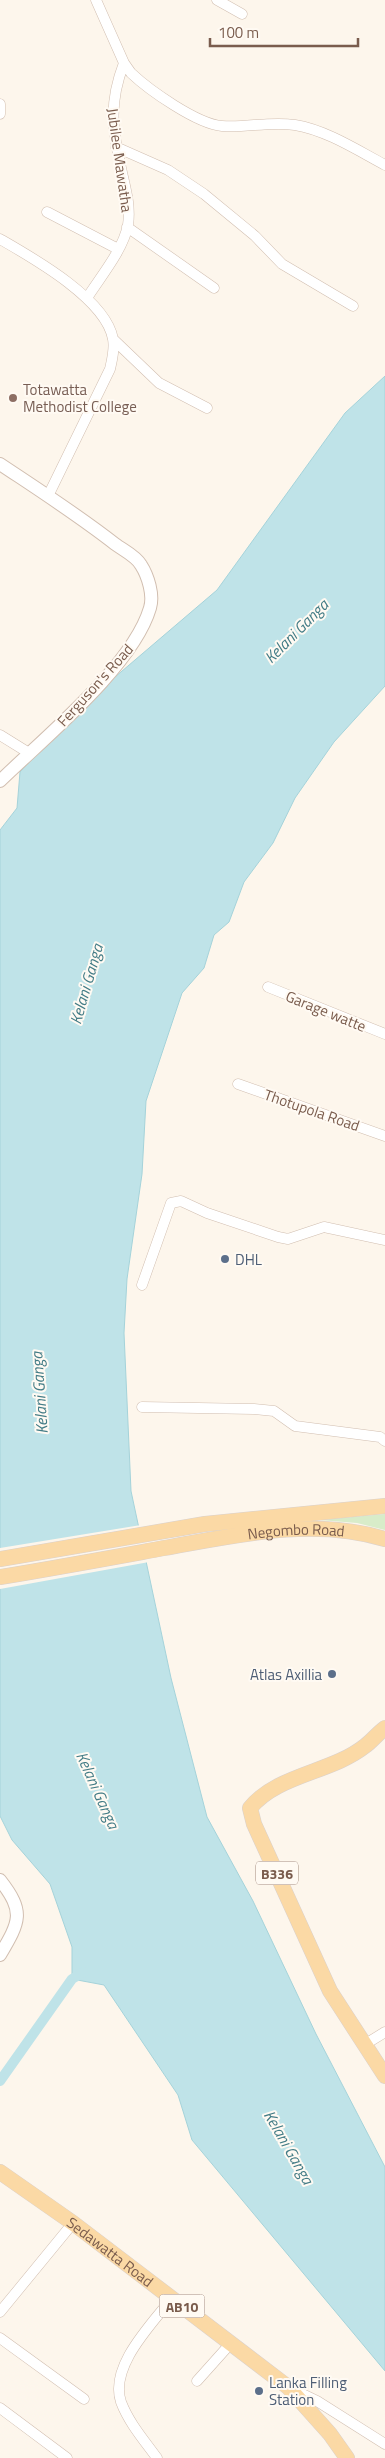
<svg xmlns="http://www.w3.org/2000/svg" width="385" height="2458" font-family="'Titillium Web',sans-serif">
  <rect width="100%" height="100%" fill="#fdf6ec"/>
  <path fill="#d8ecc9" d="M 385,1514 L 385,1530 L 357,1523 L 320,1520 Z"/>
  <path fill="#bfe3e8" stroke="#a5d3da" d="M 385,376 L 385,686 L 334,742 L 295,798 L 273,843 L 244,882 L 229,922 L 214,935 L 204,968 L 182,993 L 146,1101 L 142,1174 L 127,1279 L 124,1333 L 131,1491 L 171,1678 L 207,1817 L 253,1901 L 316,2034 L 385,2167 L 385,2371 L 192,2140 L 178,2095 L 104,1985 L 72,1979 L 72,1947 L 50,1884 L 12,1840 L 0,1816 L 0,830 L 17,808 L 20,772 L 74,712 L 217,590 L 345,413 Z"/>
  <path fill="#fdf6ec" d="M 141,1525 L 149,1562 L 0,1589 L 0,1548 Z"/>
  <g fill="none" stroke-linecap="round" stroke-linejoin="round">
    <path stroke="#bfe3e8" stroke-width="10" d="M 0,2081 L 72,1979 L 84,1972"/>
    <defs>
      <path id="minor" d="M 96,0 L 124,63 L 131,73 C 149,90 197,124 222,126 C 246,128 270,121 295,125 C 326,130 357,150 385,165
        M 217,0 L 242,14
        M 0,104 L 0,114
        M 116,147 L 168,170 L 204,194 L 255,236 L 282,264 L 353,306
        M 47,212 L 118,249
        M 127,227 L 214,288
        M 0,239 C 33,258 106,299 113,339 C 115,349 112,360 110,369 L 48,496
        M 87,298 C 101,276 123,250 128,225 C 131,205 125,187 121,168 C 112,128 109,102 124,63
        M 113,339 L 159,383 L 207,408
        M 0,735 L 29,753
        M 268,987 L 385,1034
        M 238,1084 L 385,1136
        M 142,1285 L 171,1203 L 181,1201 L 207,1213 L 278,1237 L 288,1239 L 324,1227 L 385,1240
        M 142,1407 L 254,1409 L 274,1411 L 295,1426 L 380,1437 L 385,1441
        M 364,2045 L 385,2032
        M 0,2312 L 73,2223
        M 0,2338 L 84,2399
        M 197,2381 L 231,2343
        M 294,2390 L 317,2401 L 385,2444
        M 0,2408 L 67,2458
        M 157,2458 C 144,2440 129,2423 121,2402 C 109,2366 152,2324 172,2298"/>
      <path id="tertiary" d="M 0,464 C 39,490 78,515 115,544 C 123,550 136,556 141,565 C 148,576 154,595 150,608 C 133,666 44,738 0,781
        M 0,1880 C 25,1912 20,1921 0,1955"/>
      <g id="primary">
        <path d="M 0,1559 L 205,1524 L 385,1506"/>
        <path id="s1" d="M 0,1577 C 55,1568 109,1558 164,1548 C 237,1535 312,1517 385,1539"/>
        <path d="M 385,1728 C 378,1733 372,1741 365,1746 C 331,1773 278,1774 250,1808 L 254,1824 L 330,1991 L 385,2076"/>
        <path id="s2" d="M 0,2172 L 73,2223 L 288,2387 L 330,2434 L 347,2458"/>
      </g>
    </defs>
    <use href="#minor" stroke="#d1beb0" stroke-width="11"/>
    <use href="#tertiary" stroke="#d1beb0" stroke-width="14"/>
    <use href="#primary" stroke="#dad1cd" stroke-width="16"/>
    <use href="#minor" stroke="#fff" stroke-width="10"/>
    <use href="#tertiary" stroke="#fff" stroke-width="12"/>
    <use href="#primary" stroke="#fbd9a5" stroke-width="15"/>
  </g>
  <circle fill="#8d6e63" stroke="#fffaf3" stroke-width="2" cx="13" cy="398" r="5"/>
  <g fill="#5c6f8a" stroke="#fffaf3" stroke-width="2">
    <circle cx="225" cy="1259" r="5"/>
    <circle cx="332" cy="1674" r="5"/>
    <circle cx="259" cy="2391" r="5"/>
  </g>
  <g text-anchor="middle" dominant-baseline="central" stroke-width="4" stroke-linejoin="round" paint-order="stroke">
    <g fill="#fffaf3" stroke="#a28b7f" stroke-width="1">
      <rect x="256" y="1861.5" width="42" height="23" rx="4"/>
      <rect x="159.5" y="2294.5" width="45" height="23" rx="4"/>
    </g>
    <g font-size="14" font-weight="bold" fill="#7a5c4d">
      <text x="277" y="1873">B336</text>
      <text x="182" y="2306">AB10</text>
    </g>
    <g font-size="15" fill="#7a5c4d" stroke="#fffaf3">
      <text transform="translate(120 160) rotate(82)">Jubilee Mawatha</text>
      <text transform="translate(95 685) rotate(-48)">Ferguson's Road</text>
      <text transform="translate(326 1011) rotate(22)">Garage watte</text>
      <text transform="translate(312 1110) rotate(19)">Thotupola Road</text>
      <text stroke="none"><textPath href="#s1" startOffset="300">Negombo Road</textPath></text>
      <text stroke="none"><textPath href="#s2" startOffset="136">Sedawatta Road</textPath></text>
    </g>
    <g font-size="15" fill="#785e54" stroke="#fffaf3" text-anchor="start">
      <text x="23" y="389">Totawatta<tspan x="23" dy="17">Methodist College</tspan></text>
    </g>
    <g font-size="15" fill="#4e5e75" stroke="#fffaf3" text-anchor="start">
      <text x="235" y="1259">DHL</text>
      <text x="322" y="1674" text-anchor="end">Atlas Axillia</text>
      <text x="269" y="2382">Lanka Filling<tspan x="269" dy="17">Station</tspan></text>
    </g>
    <g font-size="16" font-style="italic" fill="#437c86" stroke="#fffaf3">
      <text transform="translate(296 631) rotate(-45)">Kelani Ganga</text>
      <text transform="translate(86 984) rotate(-74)">Kelani Ganga</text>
      <text transform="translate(39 1393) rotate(-94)">Kelani Ganga</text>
      <text transform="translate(98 1790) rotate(66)">Kelani Ganga</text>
      <text transform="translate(289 2147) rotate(60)">Kelani Ganga</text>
    </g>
  </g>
  <path d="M210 38v8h148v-8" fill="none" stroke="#7a5c4d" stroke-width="2.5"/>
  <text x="218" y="38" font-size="15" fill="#7a5c4d" stroke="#fffaf3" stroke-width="4" paint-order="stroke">100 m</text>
</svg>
